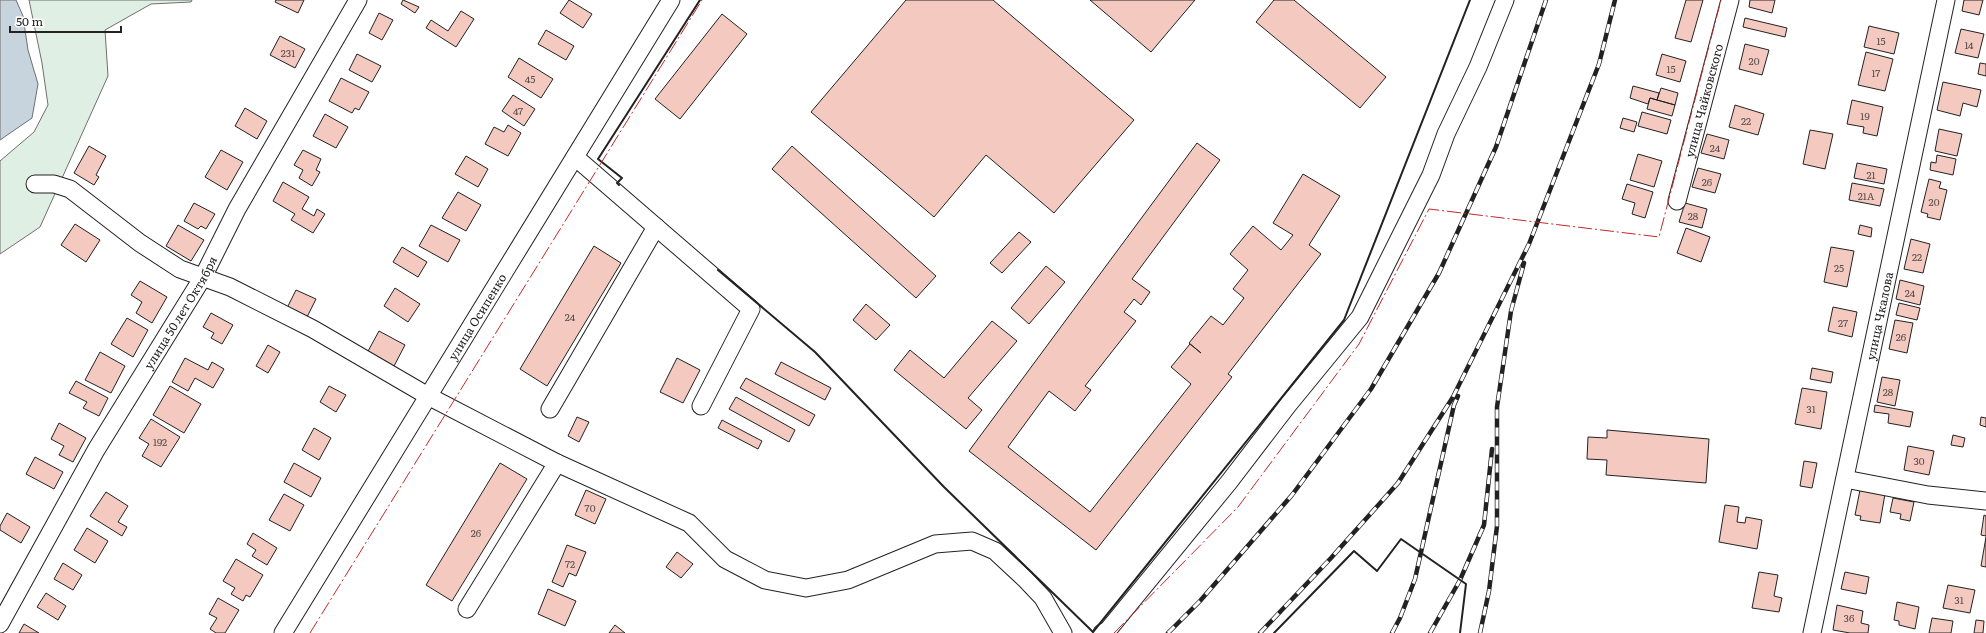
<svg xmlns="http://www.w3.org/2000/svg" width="1986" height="633" font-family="Literata,serif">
  <rect width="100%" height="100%" fill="#fff"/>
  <path fill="#e0efe3" stroke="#6f6f6f" d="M 29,0 L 192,0 L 191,2 L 151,4 L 105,30 L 108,76 L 40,227 L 0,254 L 0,161 L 34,132 L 48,105 L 42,63 Z"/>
  <path fill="#c7d3dd" stroke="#6f6f6f" d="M 0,0 L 16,0 L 23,16 L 28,50 L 38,84 L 32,118 L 0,140 Z"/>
  <path fill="#f3c9c0" stroke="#222" d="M 276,0 L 304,0 L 298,13 L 275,2 Z
    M 403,0 L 419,7 L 415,13 L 401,4 Z
    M 569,0 L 592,14 L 583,28 L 560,13 Z
    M 906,0 L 993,0 L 1134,120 L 1054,213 L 986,155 L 934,217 L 811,112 Z
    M 1090,0 L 1195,0 L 1151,52 Z
    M 1274,0 L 1294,0 L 1386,77 L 1360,108 L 1256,22 Z
    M 1686,0 L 1703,0 L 1691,42 L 1675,38 Z
    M 1750,0 L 1775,0 L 1772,13 L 1749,7 Z
    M 1964,0 L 1983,0 L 1979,15 L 1962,11 Z
    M 461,11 L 474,19 L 456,47 L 426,28 L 431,20 L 448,31 Z
    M 379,13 L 393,20 L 382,40 L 369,33 Z
    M 722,14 L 747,34 L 680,119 L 655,99 Z
    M 1745,18 L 1787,28 L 1785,37 L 1743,27 Z
    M 1869,26 L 1899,33 L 1894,54 L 1864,47 Z
    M 1961,29 L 1984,34 L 1978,58 L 1955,53 Z
    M 546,30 L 574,46 L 566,60 L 538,44 Z
    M 280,36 L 305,49 L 295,68 L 270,55 Z
    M 1745,44 L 1769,50 L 1762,75 L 1739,69 Z
    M 1866,52 L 1893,59 L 1885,91 L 1858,85 Z
    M 357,54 L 381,66 L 372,82 L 349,70 Z
    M 1662,54 L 1686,61 L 1680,82 L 1656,75 Z
    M 519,58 L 553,79 L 541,98 L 508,77 Z
    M 1980,63 L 1986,64 L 1986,76 L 1978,74 Z
    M 341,78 L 369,92 L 359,110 L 355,108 L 352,113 L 329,101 Z
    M 1943,82 L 1981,90 L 1977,107 L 1963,103 L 1960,116 L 1937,110 Z
    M 1633,86 L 1659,93 L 1657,100 L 1650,98 L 1648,104 L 1630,98 Z
    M 1661,88 L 1678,93 L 1675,105 L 1657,100 Z
    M 513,95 L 535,109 L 524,126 L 502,111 Z
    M 1650,98 L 1675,105 L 1672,116 L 1647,109 Z
    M 1852,100 L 1883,107 L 1877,136 L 1863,133 L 1864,127 L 1847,124 Z
    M 1735,105 L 1764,114 L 1758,135 L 1729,127 Z
    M 245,108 L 267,121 L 257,139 L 235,126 Z
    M 1642,112 L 1671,120 L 1667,134 L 1638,126 Z
    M 325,114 L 348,127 L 336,148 L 313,136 Z
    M 1623,118 L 1637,122 L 1634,132 L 1620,128 Z
    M 508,125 L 521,133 L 508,156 L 485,144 L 494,127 L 504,132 Z
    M 1939,129 L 1962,134 L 1957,156 L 1935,151 Z
    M 1810,130 L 1833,134 L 1825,169 L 1803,164 Z
    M 1707,134 L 1729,140 L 1724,159 L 1701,153 Z
    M 1197,143 L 1220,160 L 1132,279 L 1150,292 L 1141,305 L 1134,299 L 1124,312 L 1136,321 L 1085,386 L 1091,390 L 1075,411 L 1049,391 L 1008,447 L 1090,512 L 1191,384 L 1171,367 L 1190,344 L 1201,353 L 1189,343 L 1211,316 L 1223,325 L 1244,298 L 1233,289 L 1248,270 L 1230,254 L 1253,226 L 1281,250 L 1293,235 L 1273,223 L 1303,174 L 1340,196 L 1309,245 L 1321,254 L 1228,374 L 1232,377 L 1096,550 L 969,451 Z
    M 89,146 L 106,156 L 96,175 L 99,177 L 94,185 L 74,173 Z
    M 792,146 L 936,276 L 916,298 L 772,169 Z
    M 221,150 L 243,162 L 227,190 L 205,177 Z
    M 303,150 L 321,159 L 316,170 L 320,172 L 312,186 L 299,178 L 303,170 L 294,165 Z
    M 1638,154 L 1662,161 L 1654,187 L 1630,180 Z
    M 1937,155 L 1956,159 L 1953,175 L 1930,170 L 1931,162 L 1936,163 Z
    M 466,156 L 488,169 L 478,187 L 455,174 Z
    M 1857,163 L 1887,169 L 1884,184 L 1854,178 Z
    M 1698,168 L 1721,174 L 1715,193 L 1692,187 Z
    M 1929,179 L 1941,182 L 1939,188 L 1947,190 L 1940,220 L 1927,217 L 1928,214 L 1921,212 Z
    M 283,182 L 309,197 L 302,209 L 314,216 L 317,209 L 325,214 L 313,233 L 291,220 L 295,214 L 273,201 Z
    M 1852,183 L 1884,189 L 1880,206 L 1849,200 Z
    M 1627,184 L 1653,192 L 1645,218 L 1632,214 L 1635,203 L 1622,199 Z
    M 458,192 L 481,205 L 466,231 L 442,218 Z
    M 194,203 L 215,214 L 206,229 L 201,226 L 198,229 L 184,221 Z
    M 1685,203 L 1707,209 L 1702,228 L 1679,222 Z
    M 75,224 L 100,240 L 86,262 L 61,245 Z
    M 178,225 L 204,240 L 191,261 L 166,246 Z
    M 431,225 L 460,240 L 448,262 L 419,246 Z
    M 1860,225 L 1872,228 L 1871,237 L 1858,234 Z
    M 1686,228 L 1710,237 L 1701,262 L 1677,253 Z
    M 1019,232 L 1031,242 L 1002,273 L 990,263 Z
    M 1911,239 L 1930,244 L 1923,273 L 1904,269 Z
    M 594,246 L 621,263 L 547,386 L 520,369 Z
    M 402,247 L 427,262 L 418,277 L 393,262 Z
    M 1831,247 L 1854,251 L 1847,287 L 1824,282 Z
    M 1046,266 L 1065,282 L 1029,324 L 1011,308 Z
    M 1900,280 L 1924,286 L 1920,305 L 1896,299 Z
    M 140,281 L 167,297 L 152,323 L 136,313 L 142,302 L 131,295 Z
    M 395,288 L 420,304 L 408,322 L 384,306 Z
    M 296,290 L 316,299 L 306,319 L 286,310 Z
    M 1899,303 L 1920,308 L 1917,320 L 1896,315 Z
    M 866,304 L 890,325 L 876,340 L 853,320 Z
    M 1833,307 L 1857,312 L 1852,337 L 1828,331 Z
    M 211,313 L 233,325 L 222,344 L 211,338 L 214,333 L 203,327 Z
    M 127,318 L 148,330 L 133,357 L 111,344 Z
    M 1895,320 L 1913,323 L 1907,353 L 1889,349 Z
    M 992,321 L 1017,341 L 968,398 L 982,410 L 966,429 L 894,370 L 910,350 L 944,378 Z
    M 379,331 L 405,345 L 393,368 L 367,353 Z
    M 268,345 L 280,352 L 268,373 L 256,366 Z
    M 100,352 L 125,366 L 111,393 L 85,380 Z
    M 185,358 L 208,370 L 212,362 L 224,369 L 213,388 L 195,378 L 188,391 L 172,382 Z
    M 677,358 L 700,370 L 683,403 L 660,392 Z
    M 781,362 L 831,388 L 825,400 L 775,374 Z
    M 1812,368 L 1833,372 L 1831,383 L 1810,379 Z
    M 1882,377 L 1900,380 L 1895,406 L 1877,402 Z
    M 746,378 L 815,415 L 809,426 L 740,388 Z
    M 76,381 L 108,398 L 99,416 L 83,408 L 87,402 L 69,393 Z
    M 170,386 L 201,404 L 184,433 L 153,415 Z
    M 329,386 L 346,395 L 336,412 L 320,402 Z
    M 1802,388 L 1827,392 L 1821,429 L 1795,424 Z
    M 736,397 L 795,430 L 789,442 L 729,409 Z
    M 1875,405 L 1913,412 L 1910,427 L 1888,423 L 1889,414 L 1874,412 Z
    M 577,417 L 589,422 L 579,442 L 568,436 Z
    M 1981,417 L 1986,418 L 1986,427 L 1980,425 Z
    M 151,419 L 180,437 L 161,467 L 142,456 L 149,444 L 139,438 Z
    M 722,420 L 762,441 L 758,449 L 718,428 Z
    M 59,423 L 86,438 L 73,462 L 59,455 L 64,446 L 51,439 Z
    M 314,428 L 331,438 L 319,460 L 302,450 Z
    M 1607,430 L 1709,439 L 1706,483 L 1606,475 L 1607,460 L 1587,459 L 1588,437 L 1607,438 Z
    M 1953,435 L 1965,438 L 1963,447 L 1951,445 Z
    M 1908,446 L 1934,451 L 1929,475 L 1904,470 Z
    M 35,457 L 63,472 L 54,489 L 26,474 Z
    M 1804,461 L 1817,463 L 1812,488 L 1800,486 Z
    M 294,463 L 321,478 L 311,497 L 284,482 Z
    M 500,463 L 527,479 L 452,601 L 426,585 Z
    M 586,490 L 606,499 L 595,524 L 575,515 Z
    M 1860,490 L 1885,494 L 1880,523 L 1860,520 L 1861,516 L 1855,515 Z
    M 106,492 L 128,506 L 118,522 L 127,527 L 122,536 L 90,516 Z
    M 284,494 L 304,505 L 290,531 L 269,520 Z
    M 1893,498 L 1914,502 L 1910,521 L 1900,519 L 1901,514 L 1890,512 Z
    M 1725,505 L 1739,507 L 1737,522 L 1745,523 L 1746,517 L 1762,520 L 1757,549 L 1719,542 Z
    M 7,513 L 30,527 L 21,543 L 0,530 L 0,526 Z
    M 1984,515 L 1986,516 L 1986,536 L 1981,535 Z
    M 87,528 L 108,541 L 95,563 L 74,550 Z
    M 253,533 L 277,548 L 267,565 L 252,556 L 256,550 L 247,544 Z
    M 1986,537 L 1986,567 L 1981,566 Z
    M 567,545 L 586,552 L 576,576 L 569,573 L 563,587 L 552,582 Z
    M 677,552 L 693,564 L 681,578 L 666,567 Z
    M 236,559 L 263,575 L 250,597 L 246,595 L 243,601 L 231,594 L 235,588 L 223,581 Z
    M 63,563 L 82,575 L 73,590 L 54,579 Z
    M 1759,572 L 1778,575 L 1774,596 L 1782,598 L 1779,612 L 1752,608 Z
    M 1845,572 L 1869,577 L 1866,594 L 1841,589 Z
    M 1948,585 L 1975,590 L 1970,613 L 1943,608 Z
    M 548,589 L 576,601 L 565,626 L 538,614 Z
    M 46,593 L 66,606 L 58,620 L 37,607 Z
    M 218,598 L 239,610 L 225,633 L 216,633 L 210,629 L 217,618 L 209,614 Z
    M 1897,602 L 1919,607 L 1915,629 L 1899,625 L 1899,621 L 1894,620 Z
    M 1837,605 L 1863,611 L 1861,623 L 1869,625 L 1868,633 L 1850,633 L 1833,630 Z
    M 1932,618 L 1953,621 L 1951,633 L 1929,633 Z
    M 1976,620 L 1984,621 L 1983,633 L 1974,633 Z
    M 24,624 L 39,633 L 19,633 Z
    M 615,625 L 625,633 L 609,633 Z"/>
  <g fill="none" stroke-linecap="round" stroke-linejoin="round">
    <defs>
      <g id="minor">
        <path d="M 35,184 L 54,184 L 70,189 L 140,243 L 180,269 L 230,287 L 313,329 L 428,396 L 557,463 L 689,523 L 725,559 L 765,580 L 806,588 L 848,580 L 935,544 L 972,541 L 995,551 L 1025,579 L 1043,598 L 1063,633"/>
        <path id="s1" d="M 1677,201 L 1730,0"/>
        <path d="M 656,227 L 751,309 L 701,406"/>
        <path d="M 550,409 L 656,227 L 575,157"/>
        <path d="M 1845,479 L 1928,495 L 1986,501"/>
        <path d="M 467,609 L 557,463"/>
        <path id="s2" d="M 0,624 L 96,450 L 203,277 L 237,209 L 358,0"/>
        <path id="s3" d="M 283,633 L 671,0"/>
        <path d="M 1102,633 L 1108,630 L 1229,482 L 1288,405 L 1360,317 L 1431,175 L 1446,134 L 1478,67 L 1505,0"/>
        <path id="s4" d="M 1812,633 L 1946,0"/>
      </g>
    </defs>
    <use href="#minor" stroke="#222" stroke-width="19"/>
    <use href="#minor" stroke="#fff" stroke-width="17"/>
    <defs>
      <path id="rail" d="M 1168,633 L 1200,601 L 1292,495 L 1371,389 L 1439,273 L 1496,147 L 1546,0
        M 1260,633 L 1331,558 L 1398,483 L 1453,397 L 1529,244 L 1599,64 L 1615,0
        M 1392,633 L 1400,618 L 1415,579 L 1454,405 L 1458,396
        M 1430,633 L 1460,580 L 1484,525 L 1492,449
        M 1480,633 L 1489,591 L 1497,526 L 1497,407 L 1511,311 L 1524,263"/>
    </defs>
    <use href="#rail" stroke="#222" stroke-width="4.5"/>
    <use href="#rail" stroke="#fff" stroke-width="3" stroke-dasharray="9" stroke-linecap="butt"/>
    <path stroke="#222" stroke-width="2" d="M 619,185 L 617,183 L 622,178 L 598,159 L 700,0
      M 718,270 L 815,352 L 944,487 L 1093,632 L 1344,320 L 1470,0
      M 1274,633 L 1354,551 L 1377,571 L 1401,539 L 1466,584 L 1460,633"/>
    <path stroke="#c62828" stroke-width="1" stroke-dasharray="14 3 2 3" stroke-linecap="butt" d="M 310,633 L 702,0
      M 1114,633 L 1238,507 L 1359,344 L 1429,209 L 1659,237 L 1721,0"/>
  </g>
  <g text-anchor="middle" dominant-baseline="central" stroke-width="3" stroke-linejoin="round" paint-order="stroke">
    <g font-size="10" fill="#564c4a">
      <text x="1881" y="40">15</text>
      <text x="1969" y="44">14</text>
      <text x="288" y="52">231</text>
      <text x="1754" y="60">20</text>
      <text x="1671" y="68">15</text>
      <text x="1876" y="72">17</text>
      <text x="530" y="78">45</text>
      <text x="518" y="110">47</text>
      <text x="1865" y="115">19</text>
      <text x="1746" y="120">22</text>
      <text x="1715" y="147">24</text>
      <text x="1871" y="174">21</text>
      <text x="1707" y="181">26</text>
      <text x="1866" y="195">21А</text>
      <text x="1934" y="201">20</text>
      <text x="1693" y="215">28</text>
      <text x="1917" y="256">22</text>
      <text x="1839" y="267">25</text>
      <text x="1910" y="292">24</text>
      <text x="570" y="316">24</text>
      <text x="1843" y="322">27</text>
      <text x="1901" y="336">26</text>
      <text x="1888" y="391">28</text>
      <text x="1811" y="408">31</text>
      <text x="160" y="441">192</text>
      <text x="1919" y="460">30</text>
      <text x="590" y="507">70</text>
      <text x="476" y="532">26</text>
      <text x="570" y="563">72</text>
      <text x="1959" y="599">31</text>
      <text x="1849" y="617">36</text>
    </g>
    <g font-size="12" fill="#222" stroke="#fff">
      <text stroke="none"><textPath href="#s1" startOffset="104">улица Чайковского</textPath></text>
      <text stroke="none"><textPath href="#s2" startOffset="360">улица 50 лет Октября</textPath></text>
      <text stroke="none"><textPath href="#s3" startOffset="371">улица Осипенко</textPath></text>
      <text stroke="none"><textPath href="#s4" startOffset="324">улица Чкалова</textPath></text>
    </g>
  </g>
  <path d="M10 26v6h111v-6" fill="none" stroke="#222222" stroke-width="2"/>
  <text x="16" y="26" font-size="12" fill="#222222" stroke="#ffffff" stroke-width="3" paint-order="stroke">50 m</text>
</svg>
